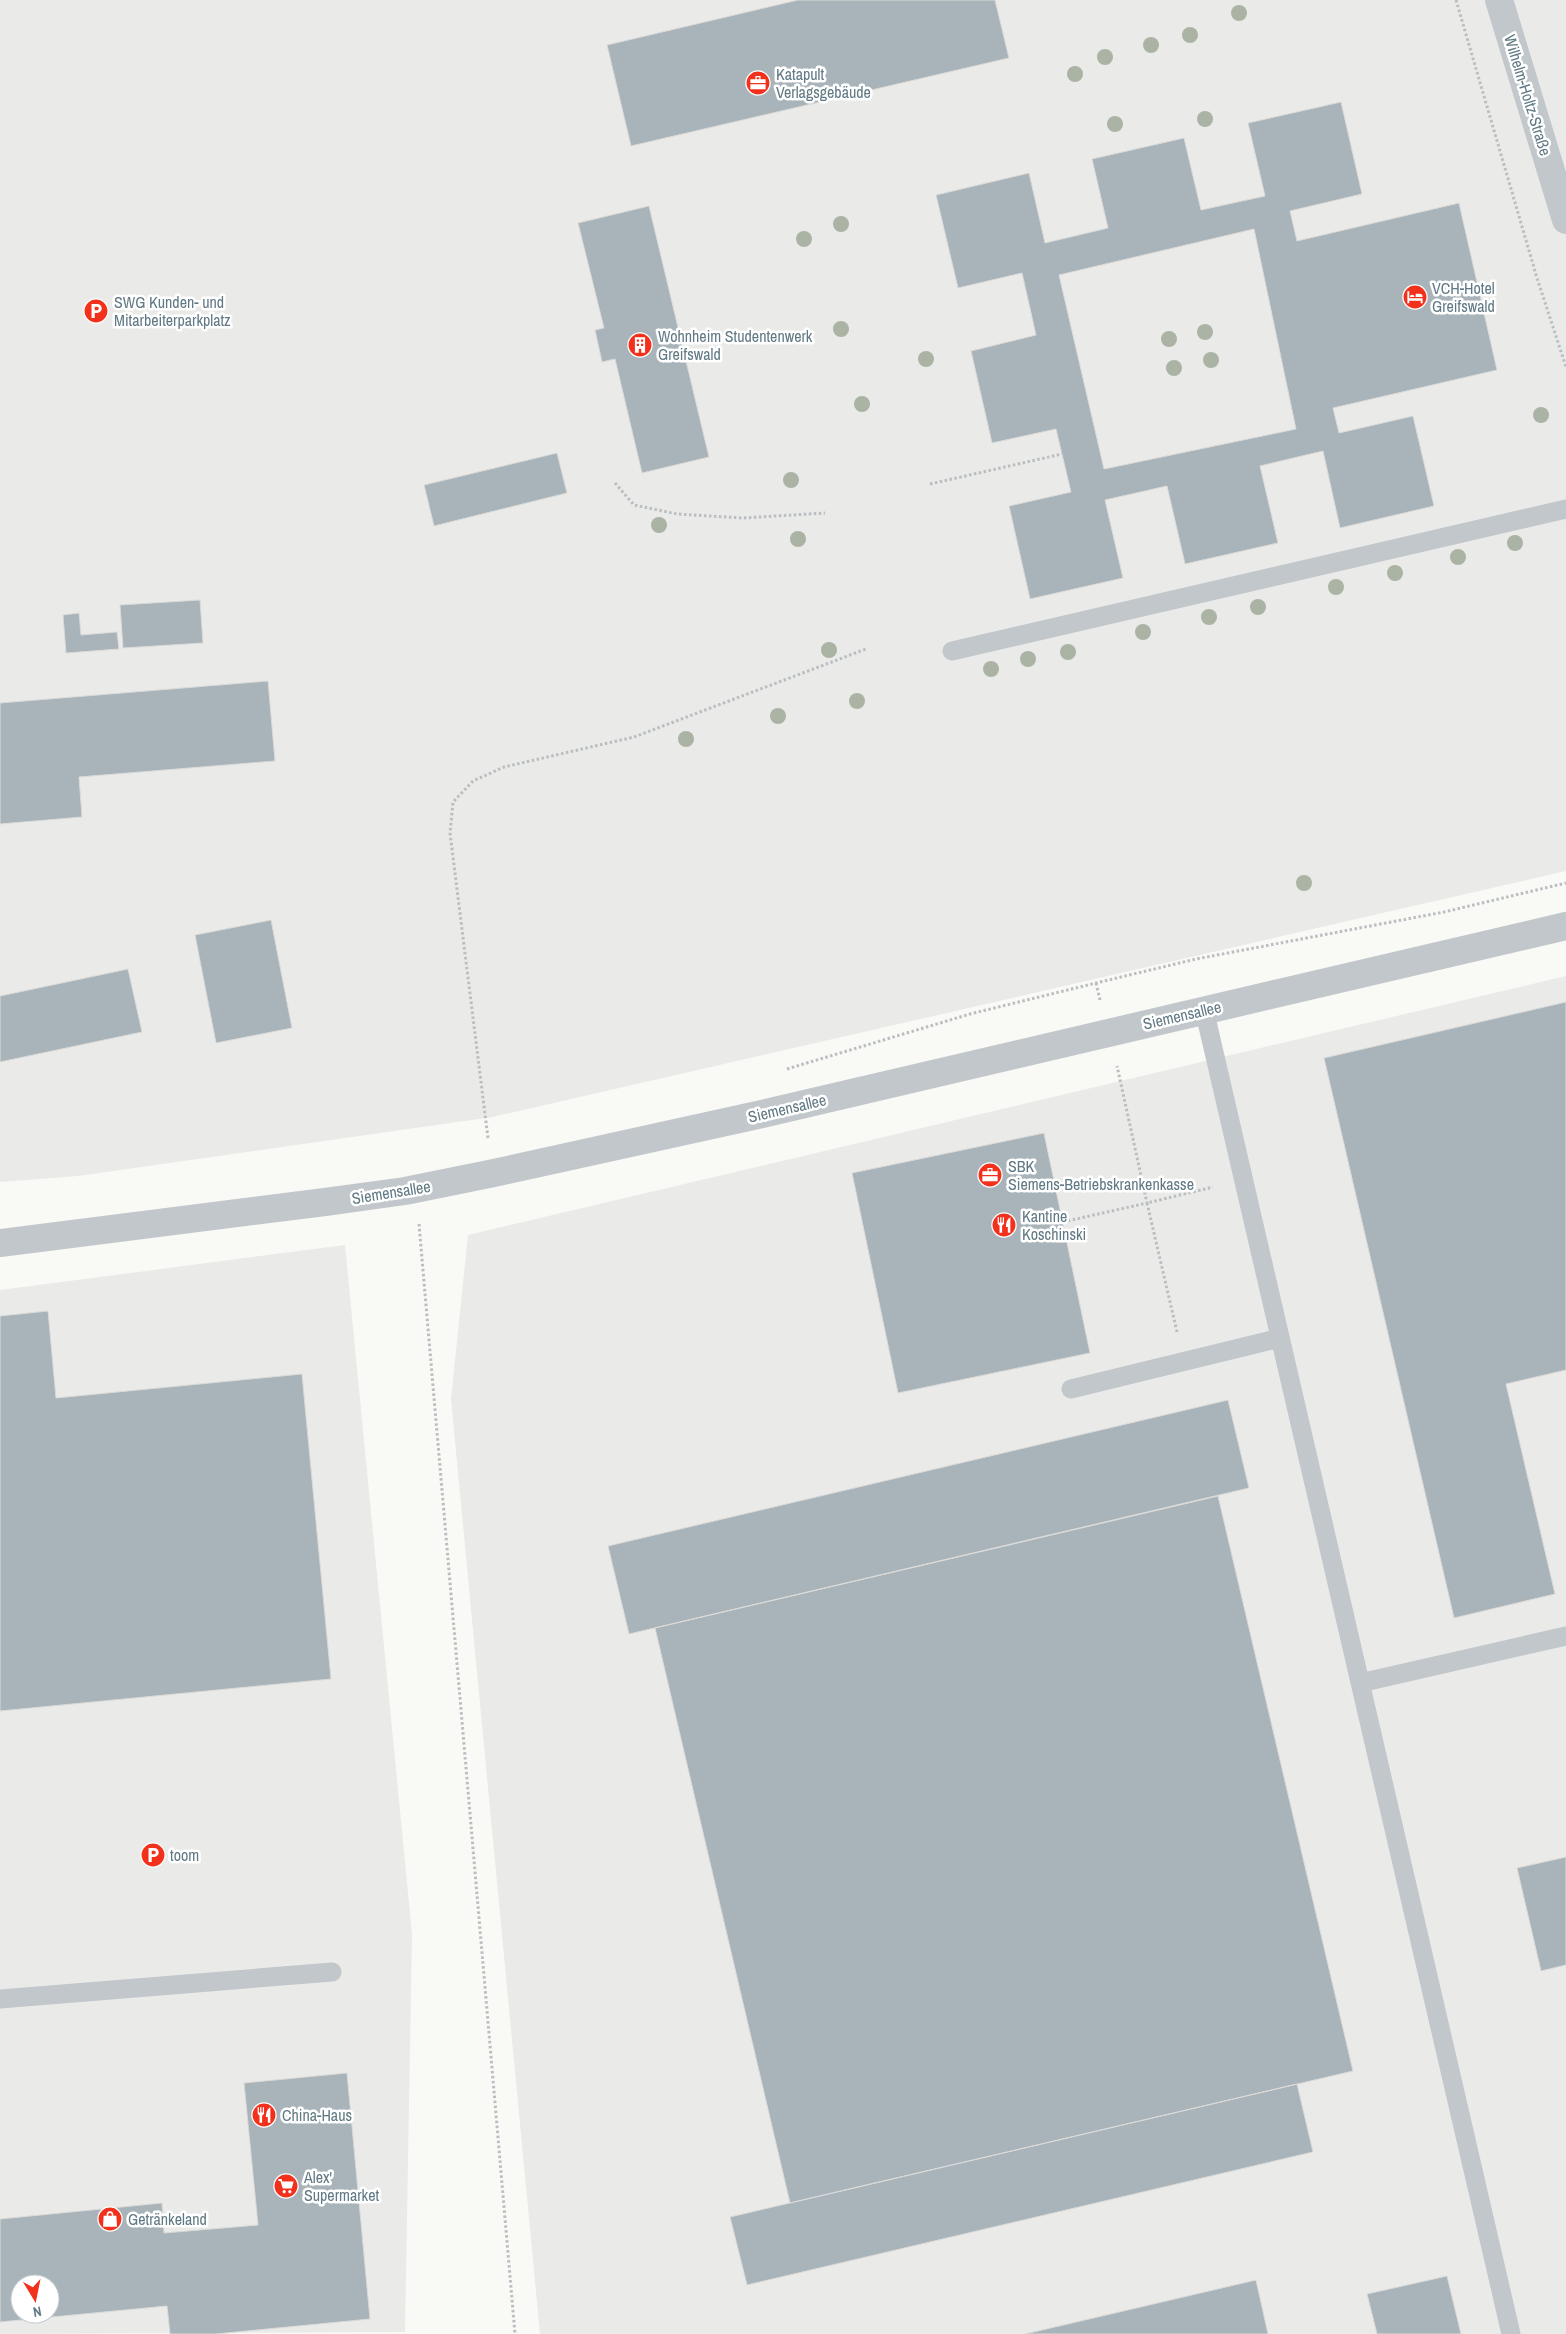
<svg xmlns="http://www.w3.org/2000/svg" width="1566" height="2334" font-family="'Archivo Narrow',sans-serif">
  <rect width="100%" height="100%" fill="#f9f9f6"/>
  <path fill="#eaeae9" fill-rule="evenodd" d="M 0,0 L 1566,0 L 1566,871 L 493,1117 L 78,1176 L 0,1182 Z
    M 1566,976 L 1566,2334 L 540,2334 L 451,1399 L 468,1235 Z
    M 345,1245 L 412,1934 L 405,2332 L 0,2334 L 0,1290 ZM 20,2284 L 50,2284 L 50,2314 L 20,2314 Z"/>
  <path fill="#a8b4b9" stroke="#dbdad8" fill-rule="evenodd" d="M 798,0 L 995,0 L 1009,58 L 631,146 L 607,45 Z
    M 1341,102 L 1362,194 L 1290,211 L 1297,241 L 1459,203 L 1497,370 L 1333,408 L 1339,433 L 1413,416 L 1434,506 L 1340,528 L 1323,451 L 1260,466 L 1278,543 L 1185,564 L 1167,486 L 1105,500 L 1123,578 L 1030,599 L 1009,506 L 1071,492 L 1056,429 L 992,443 L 971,351 L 1036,335 L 1022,273 L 958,288 L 936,195 L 1029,173 L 1045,243 L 1108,228 L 1092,159 L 1184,138 L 1201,210 L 1265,196 L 1248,123 ZM 1254,229 L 1296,429 L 1104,469 L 1059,275 Z
    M 649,206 L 709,457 L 642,473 L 615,359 L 602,362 L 595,330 L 604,328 L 578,223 Z
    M 557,453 L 567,493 L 434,526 L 424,485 Z
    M 200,600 L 203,643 L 123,648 L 120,605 Z
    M 79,613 L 81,635 L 117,632 L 119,649 L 66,653 L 63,615 Z
    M 268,681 L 275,761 L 79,777 L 82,817 L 0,824 L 0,703 Z
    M 271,920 L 292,1028 L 216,1043 L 195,935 Z
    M 128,969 L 142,1032 L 0,1062 L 0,996 Z
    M 1566,1002 L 1566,1370 L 1506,1384 L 1555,1594 L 1454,1618 L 1324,1058 Z
    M 1044,1133 L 1090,1353 L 898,1393 L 852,1173 Z
    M 48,1311 L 56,1398 L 302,1374 L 331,1679 L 0,1711 L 0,1316 Z
    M 1228,1400 L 1249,1488 L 629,1634 L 608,1546 Z
    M 1218,1496 L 1353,2071 L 790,2203 L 655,1628 Z
    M 1566,1857 L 1566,1965 L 1541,1971 L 1517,1868 Z
    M 347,2073 L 370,2319 L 216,2334 L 170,2334 L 167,2306 L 0,2322 L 0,2219 L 162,2203 L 164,2233 L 258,2225 L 244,2083 ZM 20,2284 L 50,2284 L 50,2314 L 20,2314 Z
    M 1297,2084 L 1313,2152 L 747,2285 L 730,2217 Z
    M 1447,2276 L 1461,2334 L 1377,2334 L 1367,2294 Z
    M 1256,2280 L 1268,2334 L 1025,2334 Z"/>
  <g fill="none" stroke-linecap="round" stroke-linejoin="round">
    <path stroke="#b9bec0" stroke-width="3" stroke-dasharray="2.5 2.5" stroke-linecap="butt" d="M 1456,0 L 1537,278 L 1566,367
      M 615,483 L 634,505 L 677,514 L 743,518 L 825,513
      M 930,484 L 1062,454
      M 1096,983 L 1100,1000
      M 787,1069 L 970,1014 L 1096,983 L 1196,959 L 1444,912 L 1566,883
      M 488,1138 L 450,833 L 453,802 L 473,781 L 504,767 L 634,737 L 866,649
      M 1063,1222 L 1147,1203 L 1117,1066
      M 419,1224 L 515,2334
      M 1177,1332 L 1147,1203 L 1213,1187"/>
    <path stroke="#c1c7ca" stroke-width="19" d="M 952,651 L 1566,509
      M 1204,1009 L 1511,2334
      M 1071,1389 L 1280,1338
      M 1360,1683 L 1566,1636
      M 0,1999 L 332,1972"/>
    <path stroke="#c1c7ca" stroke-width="28" d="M 1499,0 L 1566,220
      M 0,1243 L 325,1202 L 405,1191 L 494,1173 L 762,1114 L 1566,926"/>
  </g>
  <g fill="#aab3a4">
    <circle cx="1239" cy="13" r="8"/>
    <circle cx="1190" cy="35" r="8"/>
    <circle cx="1151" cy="45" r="8"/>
    <circle cx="1105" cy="57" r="8"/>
    <circle cx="1075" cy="74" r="8"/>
    <circle cx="1205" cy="119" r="8"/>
    <circle cx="1115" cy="124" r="8"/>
    <circle cx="841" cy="224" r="8"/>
    <circle cx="804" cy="239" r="8"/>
    <circle cx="841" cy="329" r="8"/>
    <circle cx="1205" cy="332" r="8"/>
    <circle cx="1169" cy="339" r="8"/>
    <circle cx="926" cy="359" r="8"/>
    <circle cx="1211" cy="360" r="8"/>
    <circle cx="1174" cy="368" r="8"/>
    <circle cx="862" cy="404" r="8"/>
    <circle cx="1541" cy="415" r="8"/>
    <circle cx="791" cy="480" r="8"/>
    <circle cx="659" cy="525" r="8"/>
    <circle cx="798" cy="539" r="8"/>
    <circle cx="1515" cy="543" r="8"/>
    <circle cx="1458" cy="557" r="8"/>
    <circle cx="1395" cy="573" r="8"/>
    <circle cx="1336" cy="587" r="8"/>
    <circle cx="1258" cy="607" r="8"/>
    <circle cx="1209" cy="617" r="8"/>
    <circle cx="1143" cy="632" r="8"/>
    <circle cx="829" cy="650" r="8"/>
    <circle cx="1068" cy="652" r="8"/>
    <circle cx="1028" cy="659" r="8"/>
    <circle cx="991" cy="669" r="8"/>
    <circle cx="857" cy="701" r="8"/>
    <circle cx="778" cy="716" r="8"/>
    <circle cx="686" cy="739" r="8"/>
    <circle cx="1304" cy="883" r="8"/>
  </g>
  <defs>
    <symbol id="office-disc" viewBox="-11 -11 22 22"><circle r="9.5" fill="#f2311d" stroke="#fff"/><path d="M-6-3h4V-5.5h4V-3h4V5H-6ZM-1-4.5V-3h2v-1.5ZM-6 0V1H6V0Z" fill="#fff"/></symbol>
    <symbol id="hotel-disc" viewBox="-11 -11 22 22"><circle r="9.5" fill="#f2311d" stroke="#fff"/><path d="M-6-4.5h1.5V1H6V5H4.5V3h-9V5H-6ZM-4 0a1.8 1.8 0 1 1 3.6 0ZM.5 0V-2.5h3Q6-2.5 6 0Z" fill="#fff"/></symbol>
    <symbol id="parking-disc" viewBox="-11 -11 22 22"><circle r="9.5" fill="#f2311d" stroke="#fff"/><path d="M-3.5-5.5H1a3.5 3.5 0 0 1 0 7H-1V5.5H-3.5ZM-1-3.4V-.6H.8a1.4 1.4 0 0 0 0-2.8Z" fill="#fff"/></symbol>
    <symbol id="building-disc" viewBox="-11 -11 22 22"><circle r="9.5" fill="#f2311d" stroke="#fff"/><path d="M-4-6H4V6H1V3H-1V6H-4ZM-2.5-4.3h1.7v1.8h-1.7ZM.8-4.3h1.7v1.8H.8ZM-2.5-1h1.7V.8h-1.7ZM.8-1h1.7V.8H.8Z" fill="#fff"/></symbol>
    <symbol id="restaurant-disc" viewBox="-11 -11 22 22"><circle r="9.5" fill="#f2311d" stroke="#fff"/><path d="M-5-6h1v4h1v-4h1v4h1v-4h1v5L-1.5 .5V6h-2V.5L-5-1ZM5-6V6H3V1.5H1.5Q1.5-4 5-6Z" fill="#fff"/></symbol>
    <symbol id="supermarket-disc" viewBox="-11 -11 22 22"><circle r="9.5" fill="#f2311d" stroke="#fff"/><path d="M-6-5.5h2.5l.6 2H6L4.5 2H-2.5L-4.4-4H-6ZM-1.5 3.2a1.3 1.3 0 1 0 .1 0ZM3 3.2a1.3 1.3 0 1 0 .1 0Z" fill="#fff"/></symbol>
    <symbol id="shop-disc" viewBox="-11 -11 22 22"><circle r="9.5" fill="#f2311d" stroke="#fff"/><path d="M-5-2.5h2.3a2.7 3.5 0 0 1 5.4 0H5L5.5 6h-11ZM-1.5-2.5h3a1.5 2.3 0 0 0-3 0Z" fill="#fff"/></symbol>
  </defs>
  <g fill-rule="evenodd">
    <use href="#office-disc" x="744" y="69" width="28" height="28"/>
    <use href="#hotel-disc" x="1401" y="283" width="28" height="28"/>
    <use href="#parking-disc" x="82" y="297" width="28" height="28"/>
    <use href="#building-disc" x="626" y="331" width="28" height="28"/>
    <use href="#office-disc" x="976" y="1161" width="28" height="28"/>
    <use href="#restaurant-disc" x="990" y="1211" width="28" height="28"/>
    <use href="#parking-disc" x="139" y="1841" width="28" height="28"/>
    <use href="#restaurant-disc" x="250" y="2101" width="28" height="28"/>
    <use href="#supermarket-disc" x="272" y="2172" width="28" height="28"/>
    <use href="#shop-disc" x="96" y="2205" width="28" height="28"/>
  </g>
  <g text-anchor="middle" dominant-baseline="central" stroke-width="5" stroke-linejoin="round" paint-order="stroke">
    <g font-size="16" fill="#617984" stroke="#fff" text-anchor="start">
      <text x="776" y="74">Katapult<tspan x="776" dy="18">Verlagsgebäude</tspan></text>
      <text x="1432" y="288">VCH-Hotel<tspan x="1432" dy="18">Greifswald</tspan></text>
      <text x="114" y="302">SWG Kunden- und<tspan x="114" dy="18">Mitarbeiterparkplatz</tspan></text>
      <text x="658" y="336">Wohnheim Studentenwerk<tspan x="658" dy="18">Greifswald</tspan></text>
      <text x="1008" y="1166">SBK<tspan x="1008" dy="18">Siemens-Betriebskrankenkasse</tspan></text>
      <text x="1022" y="1216">Kantine<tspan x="1022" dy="18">Koschinski</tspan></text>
      <text x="170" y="1855">toom</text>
      <text x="282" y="2115">China-Haus</text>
      <text x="304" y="2177">Alex'<tspan x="304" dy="18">Supermarket</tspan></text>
      <text x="128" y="2219">Getränkeland</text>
    </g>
    <g font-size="16" fill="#617984" stroke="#fff">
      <text transform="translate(1528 95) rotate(73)">Wilhelm-Holtz-Straße</text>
      <text transform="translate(1182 1015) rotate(-13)">Siemensallee</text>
      <text transform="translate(787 1108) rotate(-13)">Siemensallee</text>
      <text transform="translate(391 1192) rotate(-9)">Siemensallee</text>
    </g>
  </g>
  <g transform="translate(35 2299) rotate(170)"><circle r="24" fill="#ffffff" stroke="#c0c9ce"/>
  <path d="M0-4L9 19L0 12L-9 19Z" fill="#f2311d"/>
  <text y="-8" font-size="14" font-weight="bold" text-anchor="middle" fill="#617984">N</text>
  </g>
</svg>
